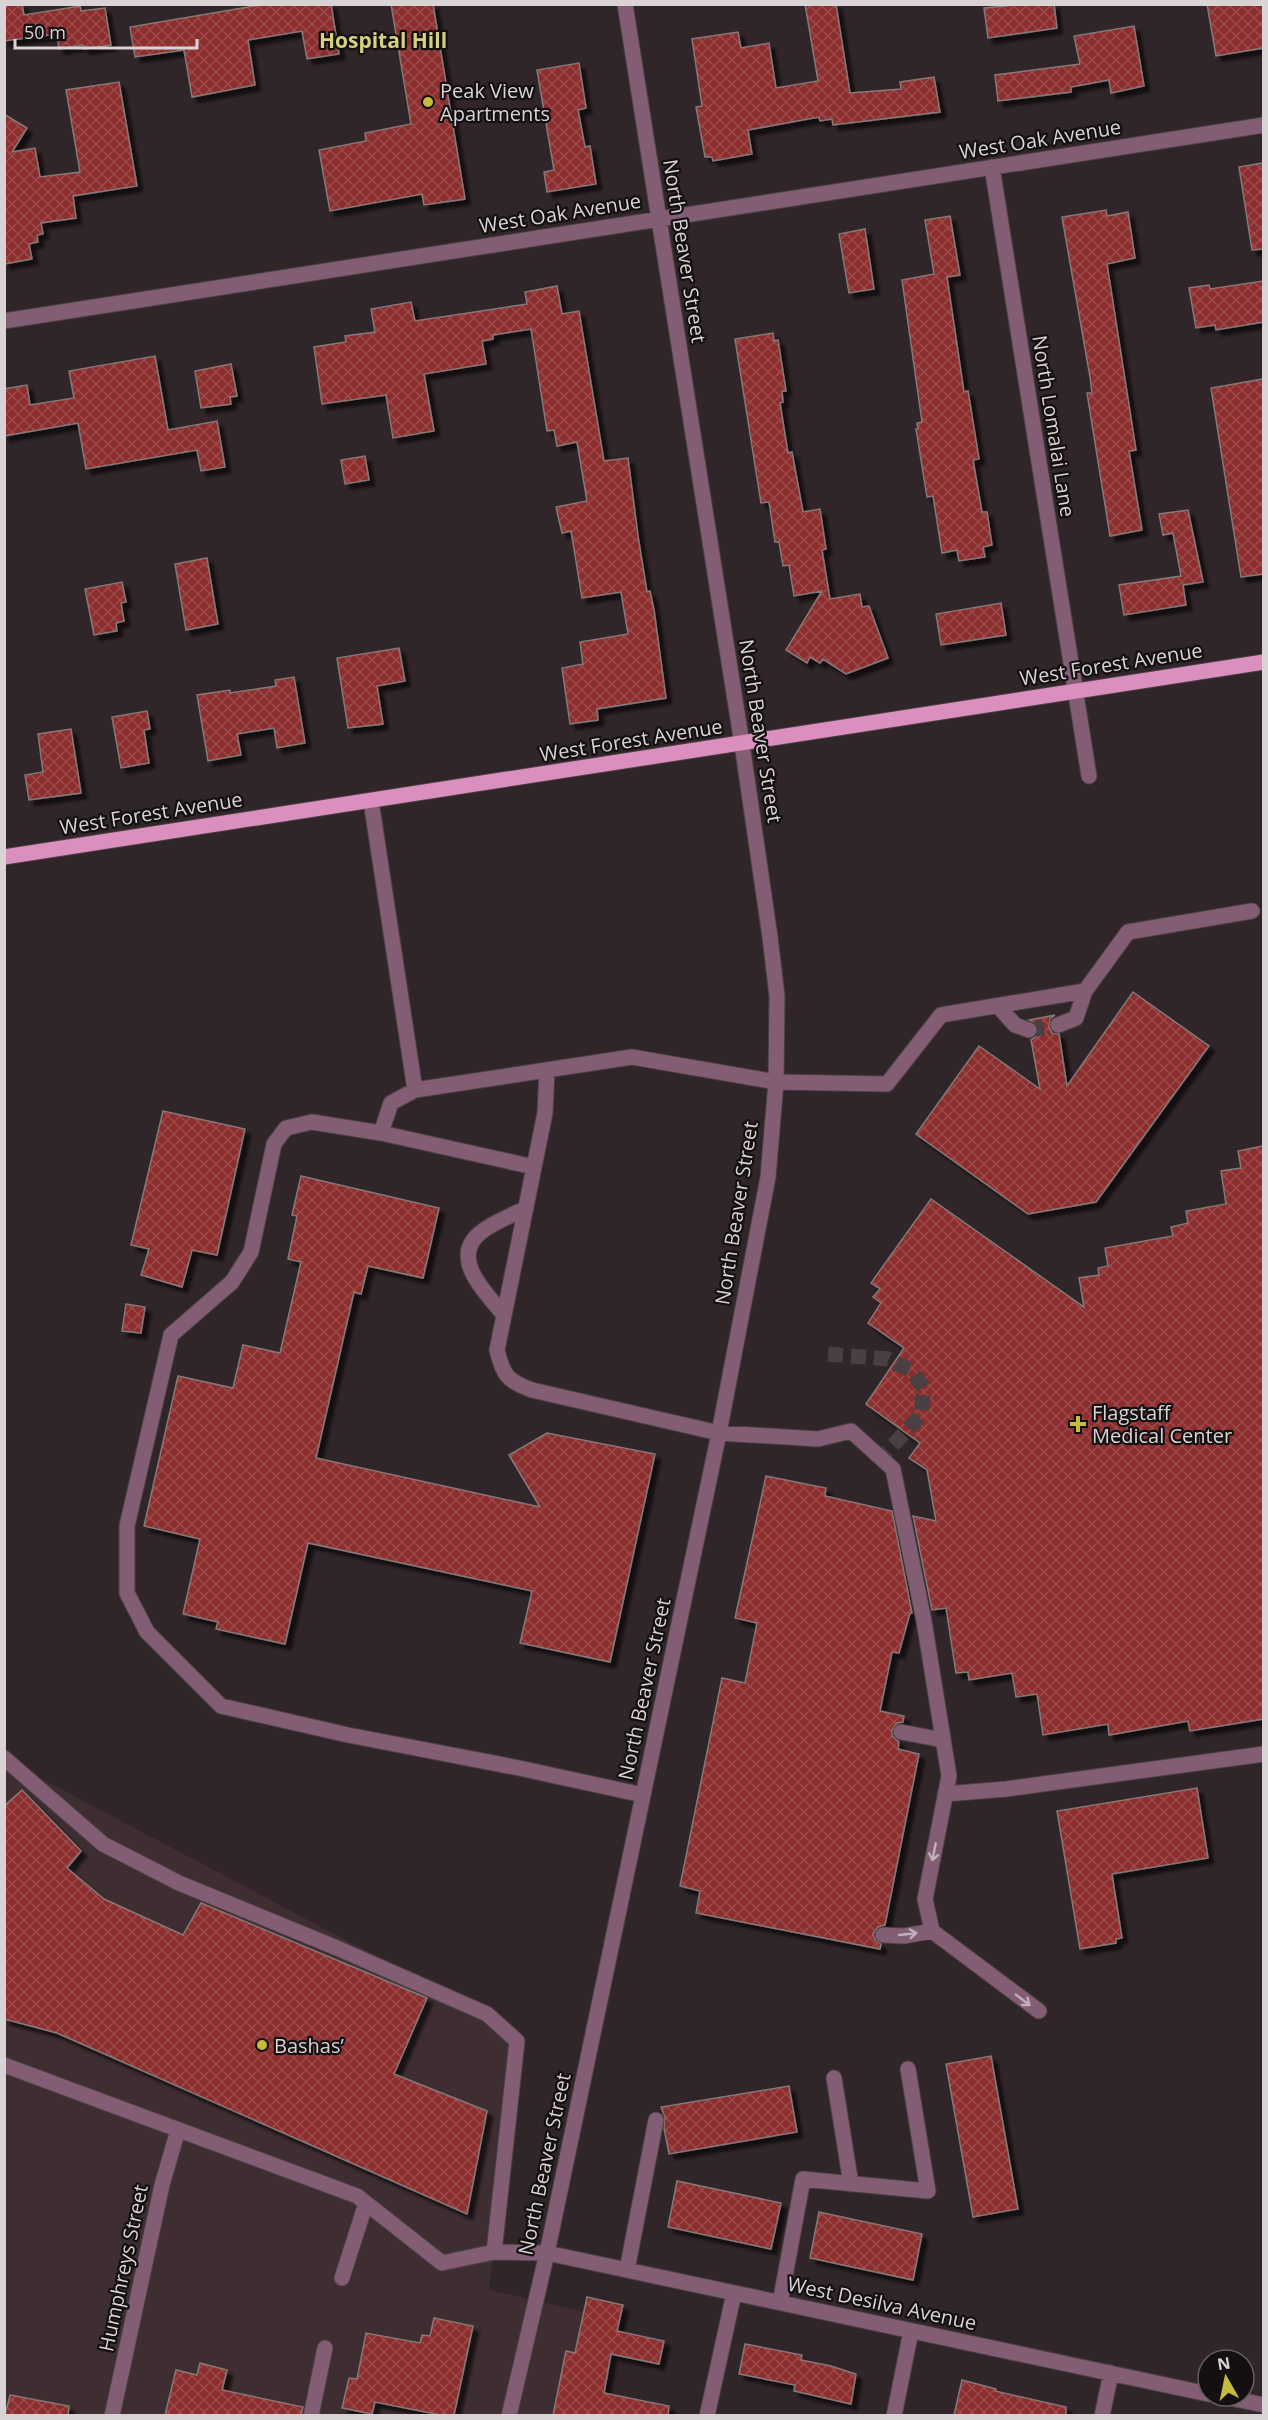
<svg xmlns="http://www.w3.org/2000/svg" width="1268" height="2420" font-family="'Open Sans',sans-serif">
  <defs>
    <pattern id="building-cross-hatch" width="8" height="8" patternUnits="userSpaceOnUse" patternTransform="scale(1.5)"><rect width="8" height="8" fill="#8c2d2f"/><path d="M0 0l8 8M0 8l8-8" fill="none" stroke="#9c4b4c"/></pattern>
    <filter id="shadow"><feDropShadow dx="5.5" dy="5.5" stdDeviation="1.5" flood-color="#0009"/></filter>
  </defs>
  <rect width="100%" height="100%" fill="#302528"/>
  <path fill="#3e2d31" d="M 4,1759 L 518,2031 L 489,2290 L 615,2319 L 595,2415 L 5,2415 Z"/>
  <path fill="url(#building-cross-hatch)" stroke="#867978" stroke-width="1.5" filter="url(#shadow)" d="M 4,4 L 22,4 L 24,15 L 80,6 L 81,11 L 105,8 L 111,45 L 84,49 L 83,45 L 59,49 L 57,34 L 4,41 Z
    M 266,4 L 331,4 L 339,54 L 307,59 L 302,31 L 248,40 L 255,85 L 192,97 L 184,50 L 135,57 L 130,27 Z
    M 391,4 L 433,4 L 465,199 L 424,205 L 422,194 L 330,211 L 319,150 L 366,141 L 365,133 L 411,124 Z
    M 805,4 L 836,4 L 850,93 L 901,89 L 900,82 L 934,77 L 940,112 L 833,125 L 832,119 L 820,121 L 819,117 L 748,130 L 752,154 L 713,161 L 712,157 L 705,157 L 696,107 L 702,106 L 692,39 L 738,32 L 741,48 L 769,43 L 776,88 L 818,81 Z
    M 1026,4 L 1054,4 L 1057,28 L 988,38 L 984,8 Z
    M 1207,4 L 1263,4 L 1263,48 L 1216,56 Z
    M 1134,26 L 1144,86 L 1111,93 L 1109,80 L 1071,87 L 1071,92 L 998,101 L 995,75 L 1080,64 L 1074,36 Z
    M 579,63 L 586,108 L 578,110 L 585,147 L 590,146 L 596,184 L 547,192 L 544,172 L 554,170 L 537,70 Z
    M 119,82 L 137,186 L 73,196 L 76,218 L 41,223 L 43,234 L 37,235 L 38,242 L 29,244 L 32,259 L 4,264 L 4,114 L 27,128 L 12,152 L 35,148 L 40,177 L 80,172 L 66,90 Z
    M 1263,163 L 1263,249 L 1252,250 L 1239,167 Z
    M 1106,210 L 1107,216 L 1128,212 L 1135,258 L 1107,264 L 1136,450 L 1129,451 L 1142,530 L 1110,536 L 1087,393 L 1092,393 L 1090,377 L 1062,217 Z
    M 950,216 L 960,275 L 947,277 L 964,392 L 968,391 L 979,459 L 973,460 L 982,512 L 987,512 L 992,545 L 983,547 L 985,557 L 959,561 L 957,550 L 942,553 L 933,496 L 927,497 L 916,429 L 918,429 L 917,423 L 922,422 L 902,280 L 934,274 L 925,220 Z
    M 865,229 L 874,289 L 849,293 L 839,234 Z
    M 1263,281 L 1263,322 L 1216,330 L 1215,325 L 1196,328 L 1189,288 L 1209,285 L 1210,289 Z
    M 557,286 L 562,314 L 579,311 L 604,461 L 628,458 L 638,536 L 647,592 L 650,591 L 654,610 L 666,698 L 597,709 L 598,720 L 570,724 L 562,668 L 583,664 L 580,642 L 628,634 L 621,592 L 582,598 L 571,531 L 562,533 L 556,507 L 587,501 L 577,442 L 557,446 L 554,430 L 547,431 L 531,329 L 493,335 L 493,339 L 482,341 L 486,364 L 424,374 L 434,431 L 393,438 L 386,395 L 322,404 L 314,347 L 346,342 L 345,336 L 375,332 L 371,309 L 411,302 L 415,321 L 527,304 L 525,292 Z
    M 773,333 L 774,341 L 778,340 L 786,391 L 782,391 L 783,402 L 780,403 L 788,453 L 792,452 L 803,512 L 820,509 L 826,549 L 822,550 L 830,599 L 860,594 L 862,607 L 869,606 L 888,658 L 846,674 L 823,659 L 820,663 L 810,657 L 807,663 L 786,650 L 822,591 L 794,596 L 789,565 L 783,566 L 779,542 L 775,542 L 769,502 L 761,503 L 735,339 Z
    M 155,356 L 168,430 L 217,421 L 225,467 L 201,471 L 197,450 L 86,469 L 78,423 L 4,436 L 4,389 L 27,385 L 30,405 L 74,398 L 69,371 Z
    M 231,364 L 237,396 L 230,397 L 231,404 L 201,408 L 195,371 Z
    M 1263,379 L 1263,574 L 1241,577 L 1211,388 Z
    M 365,456 L 369,480 L 345,484 L 341,460 Z
    M 1188,510 L 1203,582 L 1183,585 L 1186,605 L 1124,615 L 1119,585 L 1181,576 L 1173,533 L 1163,535 L 1159,514 Z
    M 207,558 L 218,624 L 186,630 L 175,564 Z
    M 122,582 L 126,602 L 121,603 L 124,621 L 116,623 L 117,631 L 94,635 L 85,589 Z
    M 1001,603 L 1006,635 L 941,645 L 936,614 Z
    M 399,648 L 405,681 L 377,686 L 383,724 L 348,728 L 337,658 Z
    M 294,677 L 305,743 L 277,748 L 274,728 L 237,734 L 241,755 L 208,761 L 197,695 L 230,690 L 230,693 L 276,686 L 275,680 Z
    M 147,711 L 150,729 L 144,730 L 149,763 L 121,768 L 112,717 Z
    M 71,729 L 81,793 L 29,800 L 25,775 L 43,772 L 38,734 Z
    M 1133,992 L 1209,1046 L 1096,1202 L 1028,1214 L 916,1134 L 979,1046 L 1040,1089 L 1031,1040 L 1036,1037 L 1039,1029 L 1036,1023 L 1029,1020 L 1055,1015 L 1050,1019 L 1049,1028 L 1052,1033 L 1059,1034 L 1067,1086 Z
    M 163,1111 L 245,1129 L 217,1255 L 192,1250 L 182,1287 L 141,1275 L 149,1249 L 131,1245 Z
    M 1263,1146 L 1263,1719 L 1190,1731 L 1188,1721 L 1109,1735 L 1108,1724 L 1043,1735 L 1037,1694 L 1016,1697 L 1012,1673 L 969,1680 L 968,1672 L 956,1673 L 946,1608 L 932,1610 L 913,1516 L 936,1521 L 927,1470 L 909,1458 L 920,1443 L 866,1404 L 904,1348 L 868,1323 L 881,1303 L 873,1297 L 880,1289 L 871,1283 L 931,1199 L 1084,1307 L 1079,1278 L 1099,1275 L 1098,1268 L 1108,1266 L 1105,1248 L 1173,1236 L 1171,1227 L 1188,1223 L 1186,1211 L 1226,1204 L 1221,1171 L 1241,1168 L 1238,1151 Z
    M 301,1176 L 439,1208 L 423,1278 L 368,1266 L 361,1294 L 354,1292 L 316,1458 L 540,1507 L 509,1455 L 547,1433 L 655,1454 L 610,1662 L 520,1643 L 532,1591 L 308,1543 L 285,1644 L 216,1629 L 218,1622 L 183,1614 L 200,1539 L 144,1526 L 178,1376 L 233,1388 L 243,1345 L 280,1353 L 301,1262 L 288,1259 L 297,1216 L 292,1215 Z
    M 126,1304 L 145,1307 L 141,1333 L 122,1331 Z
    M 766,1476 L 826,1488 L 825,1496 L 892,1511 L 912,1613 L 910,1613 L 899,1653 L 892,1652 L 880,1711 L 904,1716 L 903,1722 L 897,1723 L 892,1730 L 892,1736 L 899,1742 L 898,1749 L 919,1754 L 885,1925 L 878,1927 L 873,1934 L 875,1940 L 881,1944 L 880,1949 L 696,1913 L 700,1891 L 680,1886 L 722,1678 L 745,1683 L 757,1623 L 735,1618 Z
    M 1197,1788 L 1208,1858 L 1112,1874 L 1122,1938 L 1116,1939 L 1116,1943 L 1080,1949 L 1057,1811 Z
    M 22,1790 L 81,1851 L 67,1868 L 104,1899 L 183,1935 L 201,1903 L 427,1998 L 394,2074 L 487,2111 L 467,2214 L 57,2033 L 4,2019 L 4,1806 Z
    M 991,2056 L 1018,2209 L 973,2217 L 946,2064 Z
    M 789,2086 L 797,2132 L 669,2154 L 664,2128 L 665,2117 L 661,2107 Z
    M 677,2181 L 781,2203 L 771,2249 L 668,2227 Z
    M 819,2212 L 922,2234 L 913,2280 L 810,2258 Z
    M 587,2297 L 623,2305 L 617,2331 L 664,2341 L 659,2364 L 611,2354 L 604,2393 L 669,2406 L 668,2415 L 553,2415 L 566,2351 L 575,2353 Z
    M 434,2318 L 473,2326 L 454,2415 L 441,2415 L 375,2402 L 372,2414 L 342,2408 L 349,2378 L 357,2379 L 366,2333 L 420,2343 L 422,2335 L 430,2336 Z
    M 745,2344 L 802,2355 L 801,2360 L 831,2366 L 856,2374 L 851,2404 L 794,2391 L 795,2385 L 739,2374 Z
    M 200,2363 L 227,2370 L 222,2390 L 303,2407 L 301,2415 L 165,2415 L 176,2370 L 197,2375 Z
    M 962,2380 L 996,2389 L 995,2391 L 1066,2407 L 1066,2415 L 954,2415 Z
    M 10,2395 L 69,2406 L 68,2415 L 5,2415 Z"/>
  <g fill="none" stroke-linecap="round" stroke-linejoin="round">
    <path stroke="#4a3f42" stroke-width="15" stroke-dasharray="15 8" stroke-linecap="butt" d="M 1029,1030 L 1058,1025
      M 828,1354 L 888,1359 L 912,1371 L 924,1388 L 921,1415 L 881,1458"/>
    <defs>
      <path id="minor" d="M 992,167 L 1089,776
        M 4,321 L 1264,125
        M 371,801 L 415,1090
        M 998,1006 L 1015,1025 L 1029,1030
        M 1058,1025 L 1076,1018 L 1085,991
        M 547,1070 L 545,1113 L 497,1350 C 503,1375 507,1381 532,1390 L 719,1433 L 818,1439 L 851,1431 L 893,1469 L 924,1621 L 949,1776 L 925,1899 L 932,1931 L 1039,2011
        M 381,1133 L 391,1103 L 415,1090 L 632,1057 L 776,1082 L 887,1084 L 941,1015 L 1085,991 L 1128,932 L 1252,911
        M 534,1167 L 381,1133 L 312,1122 L 286,1128 L 274,1144 L 251,1252 L 232,1282 L 171,1335 L 127,1526 L 127,1593 L 147,1632 L 221,1706 L 348,1735 L 519,1768 L 643,1795
        M 504,1315 C 487,1294 449,1259 480,1233 C 493,1222 511,1216 526,1208
        M 901,1732 L 943,1740
        M 4,1758 L 103,1844 L 179,1883 L 337,1948 L 487,2014 L 517,2041 L 494,2252
        M 945,1794 L 1006,1789 L 1264,1754
        M 883,1935 L 904,1936 L 932,1931
        M 4,2065 L 357,2196 L 442,2263 L 494,2252 L 547,2253 L 1208,2394
        M 834,2078 L 851,2184
        M 627,2270 L 656,2120
        M 342,2278 L 366,2203
        M 780,2303 L 803,2179 L 928,2191 L 908,2069
        M 1220,2396 L 1264,2405
        M 112,2416 L 162,2185 L 178,2130
        M 311,2416 L 325,2348
        M 509,2416 L 547,2253 L 719,1433 L 768,1177 L 776,1082 L 777,996 L 770,937 L 742,744 L 625,4
        M 707,2416 L 734,2293
        M 894,2416 L 911,2331
        M 1102,2416 L 1111,2373"/>
      <path id="major" d="M 4,857 L 1264,662"/>
    </defs>
    <use href="#minor" stroke="#4b4144" stroke-width="17"/>
    <use href="#major" stroke="#4b4144" stroke-width="17"/>
    <use href="#minor" stroke="#825d73" stroke-width="15"/>
    <use href="#major" stroke="#db8fbe" stroke-width="15"/>
  </g>
  <defs><path id="oneway-shaft" d="M-6 0H5M1.5-3L5.5 0L1.5 3" fill="none" stroke-width="1.6" stroke-linecap="round" stroke-linejoin="round" transform="scale(1.5)"/></defs>
  <g stroke="#c0b0b8">
    <use href="#oneway-shaft" transform="translate(934 1852) rotate(101)"/>
    <use href="#oneway-shaft" transform="translate(908 1934) rotate(-6)"/>
    <use href="#oneway-shaft" transform="translate(1023 2000) rotate(37)"/>
  </g>
  <g fill="#c6bc3c" stroke="#141011" stroke-width="2">
    <circle cx="428" cy="102" r="6"/>
    <path d="M1075 1415h6v6h6v6h-6v6h-6v-6h-6v-6h6z"/>
    <circle cx="262" cy="2045" r="6"/>
  </g>
  <g text-anchor="middle" dominant-baseline="central" stroke-width="4.5" stroke-linejoin="round" paint-order="stroke">
    <g font-size="20" fill="#dad3d5" stroke="#141011" text-anchor="start">
      <text x="440" y="90">Peak View<tspan x="440" dy="23">Apartments</tspan></text>
      <text x="1092" y="1412">Flagstaff<tspan x="1092" dy="23">Medical Center</tspan></text>
      <text x="274" y="2045">Bashas’</text>
    </g>
    <g font-size="20" fill="#dad3d5" stroke="#141011">
      <text transform="translate(1040 139) rotate(-9)">West Oak Avenue</text>
      <text transform="translate(560 213) rotate(-9)">West Oak Avenue</text>
      <text transform="translate(685 251) rotate(81)">North Beaver Street</text>
      <text transform="translate(1054 426) rotate(81)">North Lomalai Lane</text>
      <text transform="translate(1111 664) rotate(-9)">West Forest Avenue</text>
      <text transform="translate(761 731) rotate(81)">North Beaver Street</text>
      <text transform="translate(631 740) rotate(-9)">West Forest Avenue</text>
      <text transform="translate(151 813) rotate(-9)">West Forest Avenue</text>
      <text transform="translate(736 1213) rotate(-81)">North Beaver Street</text>
      <text transform="translate(644 1689) rotate(-78)">North Beaver Street</text>
      <text transform="translate(544 2164) rotate(-78)">North Beaver Street</text>
      <text transform="translate(123 2268) rotate(-78)">Humphreys Street</text>
      <text transform="translate(882 2303) rotate(12)">West Desilva Avenue</text>
    </g>
    <g font-size="21" font-weight="bold" fill="#d6d082" stroke="#141011">
      <text x="383" y="40">Hospital Hill</text>
    </g>
  </g>
  <rect width="1268" height="2420" fill="none" stroke="#dad3d5" stroke-width="12"/>
  <g transform="translate(1226 2378) rotate(351)"><circle r="28" fill="#141011" stroke="#635e5f" stroke-width="1.5"/>
  <path d="M0-4.5L10 22L0 15L-10 22Z" fill="#c6bc3c"/>
  <text y="-9" font-size="16" font-weight="bold" text-anchor="middle" fill="#dad3d5">N</text>
  </g>
  <path d="M15 39v9h182v-9" fill="none" stroke="#dad3d5" stroke-width="3"/>
  <text x="24" y="39" font-size="18" fill="#dad3d5" stroke="#141011" stroke-width="4.5" paint-order="stroke">50 m</text>
</svg>
